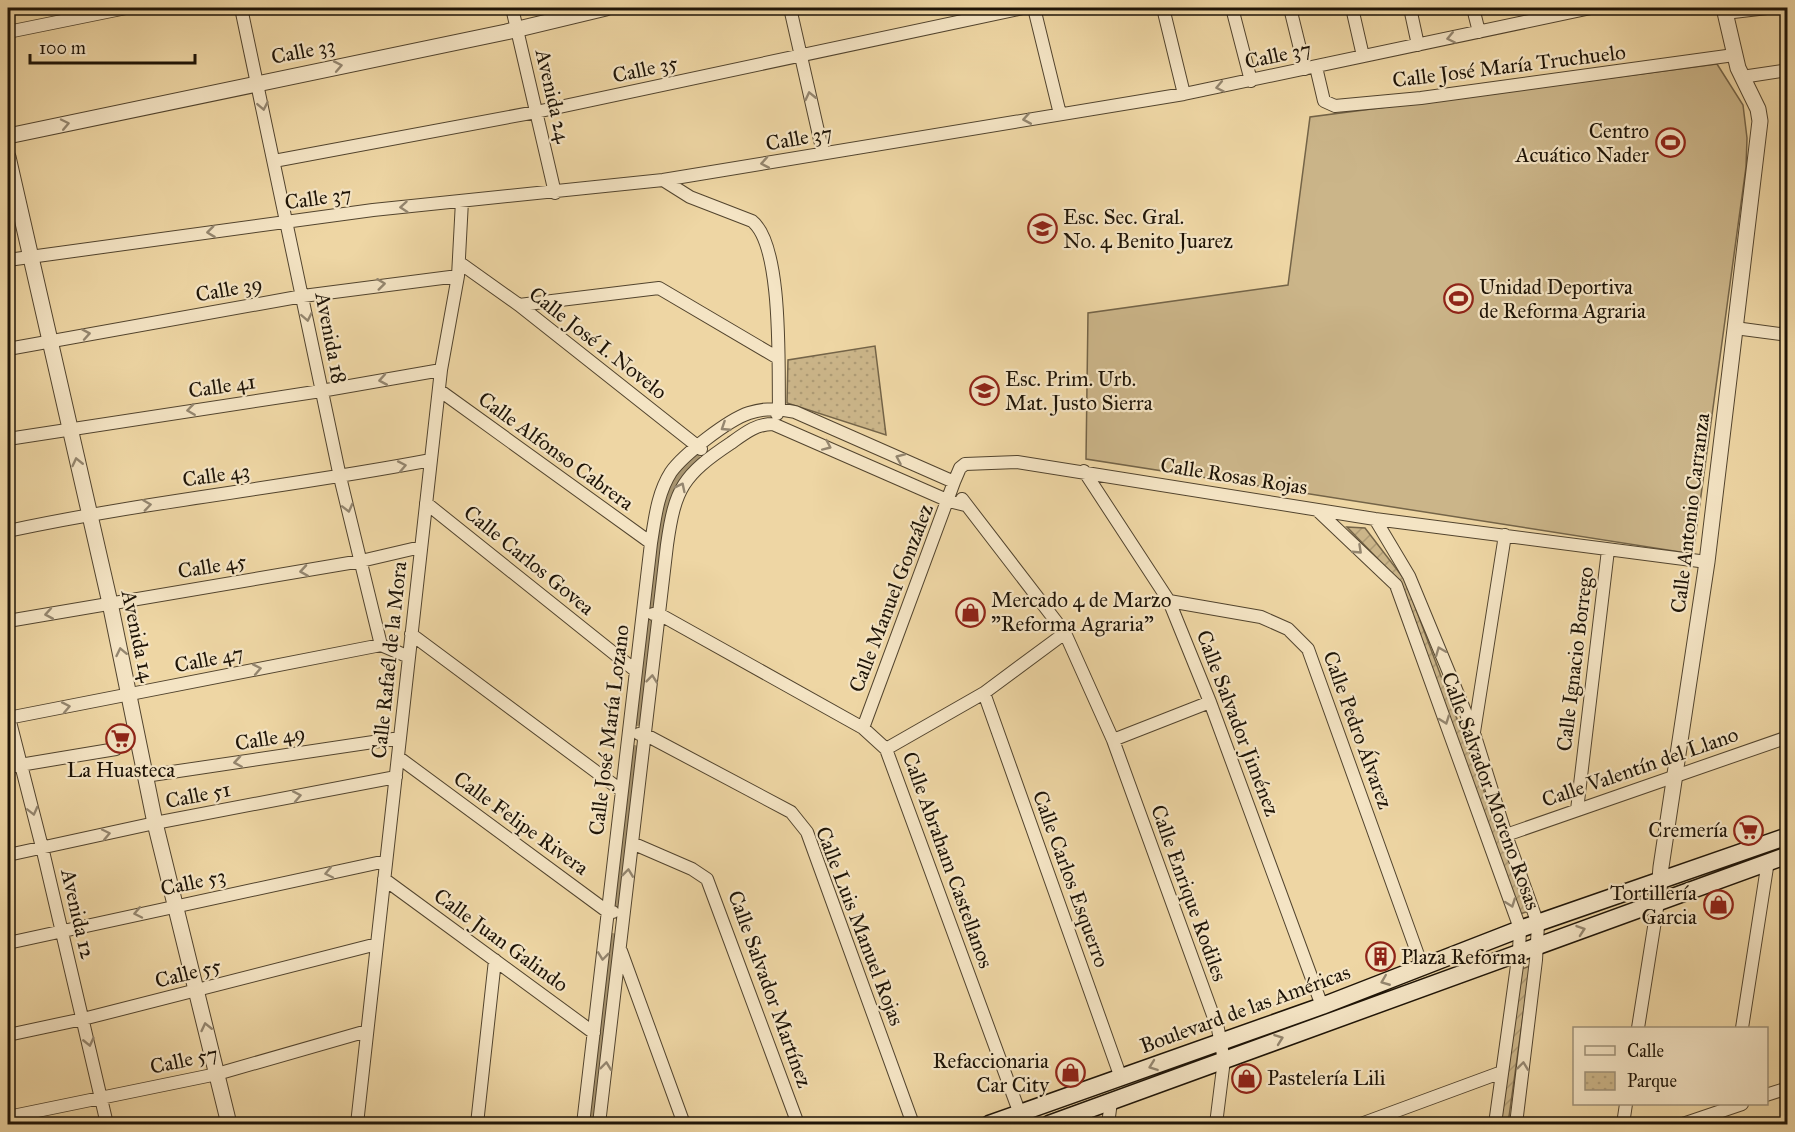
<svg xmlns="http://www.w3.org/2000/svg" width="1795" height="1132" font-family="'IM FELL Great Primer',serif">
  <defs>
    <pattern id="park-dots" width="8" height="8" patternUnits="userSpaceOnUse" patternTransform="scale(1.5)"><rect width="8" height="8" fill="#cbb589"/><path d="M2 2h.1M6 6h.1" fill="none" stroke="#ae9b75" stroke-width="1.8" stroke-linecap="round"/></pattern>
    <pattern id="garden-furrows" width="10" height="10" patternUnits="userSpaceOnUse" patternTransform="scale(1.5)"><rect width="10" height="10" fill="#cbb589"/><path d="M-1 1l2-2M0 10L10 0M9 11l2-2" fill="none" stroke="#ae9b75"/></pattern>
  </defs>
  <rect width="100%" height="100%" fill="#eed6a4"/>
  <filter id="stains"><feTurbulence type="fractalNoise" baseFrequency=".00333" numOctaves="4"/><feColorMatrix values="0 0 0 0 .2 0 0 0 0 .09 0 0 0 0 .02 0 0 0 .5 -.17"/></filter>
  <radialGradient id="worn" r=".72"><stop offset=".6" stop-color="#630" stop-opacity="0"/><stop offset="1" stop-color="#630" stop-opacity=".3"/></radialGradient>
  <path fill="url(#park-dots)" stroke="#746448" stroke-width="1.5" d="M 875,346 L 886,435 L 787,403 L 788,360 Z"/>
  <path fill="url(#garden-furrows)" stroke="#746448" stroke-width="1.5" d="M 1347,527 L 1365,528 L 1405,580 L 1529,911 L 1520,914 L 1401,583 Z
    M 1530,966 L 1508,1124 L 1498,1124 L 1519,970 Z"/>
  <path fill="#cbb589" stroke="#746448" stroke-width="1.5" d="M 1717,64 L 1743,105 L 1747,138 L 1746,167 L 1693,554 L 1086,459 L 1088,313 L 1288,285 L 1310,117 Z"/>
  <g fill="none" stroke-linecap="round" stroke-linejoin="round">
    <path stroke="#a7946f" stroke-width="12" d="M 637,720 L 662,511 L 672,488 L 695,460
      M 615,906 L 634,751
      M 591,1124 L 612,939"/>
    <defs>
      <path id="minor" d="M 241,8 L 340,477 L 381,645 L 409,657
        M 512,8 L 555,193
        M 790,8 L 823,153
        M 1034,8 L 1060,114
        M 1163,8 L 1184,94
        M 1232,8 L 1251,81
        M 1290,8 L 1305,69
        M 1352,8 L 1363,56
        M 1410,8 L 1418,45
        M 1473,8 L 1479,32
        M 1536,8 L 1538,19
        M 1725,13 L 1767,8
        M 8,32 L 126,8
        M 1316,67 L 1324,101 L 1335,106 L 1421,98 L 1734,55
        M 1742,77 L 1788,70
        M 274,161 L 536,112 L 1023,8
        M 663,180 L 690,197 L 752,221 C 783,245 778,367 779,408 L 777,414
        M 8,260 L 373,210 L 663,180 L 1184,94 L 1591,8
        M 460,263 L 519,305 L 701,449
        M 519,305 L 659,288 L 778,358
        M 1735,328 L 1788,335
        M 8,349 L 303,296 L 458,276
        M 439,390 L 651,543
        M 8,439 L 321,391 L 441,370
        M 1084,471 L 1169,601 L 1210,702 L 1322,1006
        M 962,499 L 1065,633 L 1113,740 L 1218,1029 L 1224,1060 L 1216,1124
        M 426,503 L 636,671
        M 1317,510 L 1396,585 L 1517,920 L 1520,929 L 1519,951 L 1495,1124
        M 1375,519 L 1409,576 L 1474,733 L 1506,835 L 1538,924 L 1536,960 L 1516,1124
        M 8,531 C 148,501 290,487 431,460
        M 1169,601 L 1261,617 L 1288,629 L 1308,649 L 1422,966
        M 653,614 L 659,614 L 863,728 L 886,749 L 1020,1114
        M 8,621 L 361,561 L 421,547
        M 411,634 L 622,791
        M 984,693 L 1121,1078
        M 8,714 L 42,847 L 107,1124
        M 8,718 L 381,645
        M 863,728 L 954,482 L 960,468 L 965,464 L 1017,462 L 1375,519 L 1707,562
        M 1474,732 L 1505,535
        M 639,734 L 646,735 L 791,812 L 807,832 L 913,1124
        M 1113,740 L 1210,702
        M 886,749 L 984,693 L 1065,633
        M 398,757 L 608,912 L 613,912
        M 8,767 L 116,749
        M 145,776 L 400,738
        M 1577,810 L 1608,550
        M 1506,835 L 1788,737
        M 632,843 L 692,869 L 707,879 L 798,1124
        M 8,855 L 155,823 L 396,777
        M 384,879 L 594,1033
        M 8,943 L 386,861
        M 621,951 L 684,1124
        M 1638,1028 L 1658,902
        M 1742,1028 L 1768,861
        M 8,1035 L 83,1019 L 377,944
        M 1766,1095 L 1788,1088
        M 8,1117 L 217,1074 L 367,1031
        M 357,1124 L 441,370 L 458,276 L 462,201
        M 477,1124 L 495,960
        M 583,1124 L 651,543 C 655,519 657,494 671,472 C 684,454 728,420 749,413 C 764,408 779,408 795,412 L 954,482
        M 599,1124 L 667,545 C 675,488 683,475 731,443 C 745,433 756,424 773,424 L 949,501 L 965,505
        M 1108,1124 L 1111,1102
        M 1361,1124 L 1502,1072
        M 1623,1124 L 1626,1104
        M 1683,1124 L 1742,1104"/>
      <path id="tertiary" d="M 8,136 L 506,32 L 606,8
        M 8,157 L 110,603 L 155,823 L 229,1124
        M 1658,902 L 1661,867 L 1707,562 L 1760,121 L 1758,109 L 1738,68 L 1724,8"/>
      <path id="secondary" d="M 989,1124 L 1322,1006 L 1520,929 L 1788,836
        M 1049,1124 L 1788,855"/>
    </defs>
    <use href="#minor" stroke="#52442e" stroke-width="14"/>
    <use href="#tertiary" stroke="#52442e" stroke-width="17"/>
    <use href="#secondary" stroke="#1e1407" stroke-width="19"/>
    <use href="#minor" stroke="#f4e4c4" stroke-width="12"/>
    <use href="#tertiary" stroke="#f4e4c4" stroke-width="15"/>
    <use href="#secondary" stroke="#f4e4c4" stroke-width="16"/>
  </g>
  <defs><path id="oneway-chevron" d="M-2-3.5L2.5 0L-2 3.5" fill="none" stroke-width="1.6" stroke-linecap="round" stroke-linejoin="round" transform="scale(1.5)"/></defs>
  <g stroke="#94866f">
    <use href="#oneway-chevron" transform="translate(1451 38) rotate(168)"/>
    <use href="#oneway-chevron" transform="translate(338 66) rotate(-11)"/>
    <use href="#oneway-chevron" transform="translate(1220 87) rotate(169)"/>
    <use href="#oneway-chevron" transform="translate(810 96) rotate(-103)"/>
    <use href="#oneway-chevron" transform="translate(263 106) rotate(79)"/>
    <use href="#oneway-chevron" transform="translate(1027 119) rotate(170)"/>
    <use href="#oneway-chevron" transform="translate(65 124) rotate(-12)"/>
    <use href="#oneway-chevron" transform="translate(765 163) rotate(170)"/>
    <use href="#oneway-chevron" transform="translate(404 207) rotate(175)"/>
    <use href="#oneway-chevron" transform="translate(211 232) rotate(173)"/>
    <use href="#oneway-chevron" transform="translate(381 284) rotate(-7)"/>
    <use href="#oneway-chevron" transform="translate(307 317) rotate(79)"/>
    <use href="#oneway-chevron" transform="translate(86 334) rotate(-10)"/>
    <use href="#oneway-chevron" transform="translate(383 380) rotate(170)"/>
    <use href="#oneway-chevron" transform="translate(191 410) rotate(172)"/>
    <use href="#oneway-chevron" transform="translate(725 427) rotate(147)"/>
    <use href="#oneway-chevron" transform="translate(827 446) rotate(24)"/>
    <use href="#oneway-chevron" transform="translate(900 458) rotate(-156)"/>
    <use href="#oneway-chevron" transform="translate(77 462) rotate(-103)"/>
    <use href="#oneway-chevron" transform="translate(402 466) rotate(-11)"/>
    <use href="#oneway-chevron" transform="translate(681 487) rotate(-64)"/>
    <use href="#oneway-chevron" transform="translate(147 505) rotate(-8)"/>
    <use href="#oneway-chevron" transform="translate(348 508) rotate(76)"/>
    <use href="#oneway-chevron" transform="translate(1358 550) rotate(43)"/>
    <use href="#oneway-chevron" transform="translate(304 571) rotate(171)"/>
    <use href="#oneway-chevron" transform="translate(49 614) rotate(170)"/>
    <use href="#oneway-chevron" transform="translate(1440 651) rotate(-112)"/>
    <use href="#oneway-chevron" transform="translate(121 652) rotate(-102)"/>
    <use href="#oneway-chevron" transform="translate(257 669) rotate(-11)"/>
    <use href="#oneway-chevron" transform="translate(652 679) rotate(-84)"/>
    <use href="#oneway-chevron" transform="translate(66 707) rotate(-11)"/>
    <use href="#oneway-chevron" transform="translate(1445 720) rotate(70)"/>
    <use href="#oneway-chevron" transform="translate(238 762) rotate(171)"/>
    <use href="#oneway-chevron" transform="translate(297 796) rotate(-11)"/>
    <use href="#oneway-chevron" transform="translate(33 811) rotate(76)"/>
    <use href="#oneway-chevron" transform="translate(106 834) rotate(-12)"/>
    <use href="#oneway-chevron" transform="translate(329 873) rotate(168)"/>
    <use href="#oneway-chevron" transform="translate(628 873) rotate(-83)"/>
    <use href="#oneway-chevron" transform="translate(1511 903) rotate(70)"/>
    <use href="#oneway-chevron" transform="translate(138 913) rotate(168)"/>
    <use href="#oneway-chevron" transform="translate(1581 930) rotate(-19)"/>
    <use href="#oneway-chevron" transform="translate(603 956) rotate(97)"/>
    <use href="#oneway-chevron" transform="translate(1385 981) rotate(158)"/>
    <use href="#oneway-chevron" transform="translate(206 1027) rotate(-103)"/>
    <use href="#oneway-chevron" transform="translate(1279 1039) rotate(-20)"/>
    <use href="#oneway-chevron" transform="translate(89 1042) rotate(77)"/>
    <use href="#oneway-chevron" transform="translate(606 1066) rotate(-83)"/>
    <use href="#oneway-chevron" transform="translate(1153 1066) rotate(160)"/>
    <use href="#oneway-chevron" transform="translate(1523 1066) rotate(-83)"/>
  </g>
  <defs>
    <symbol id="stadium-ring" viewBox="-11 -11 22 22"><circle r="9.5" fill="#f4e4c4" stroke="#8f2418" stroke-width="1.5"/><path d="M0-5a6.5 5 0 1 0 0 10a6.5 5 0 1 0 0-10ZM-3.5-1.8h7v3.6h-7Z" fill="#8f2418"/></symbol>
    <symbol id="school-ring" viewBox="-11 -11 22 22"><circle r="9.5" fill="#f4e4c4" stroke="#8f2418" stroke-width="1.5"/><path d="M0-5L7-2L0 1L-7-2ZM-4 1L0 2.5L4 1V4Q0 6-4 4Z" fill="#8f2418"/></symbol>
    <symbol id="shop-ring" viewBox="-11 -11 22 22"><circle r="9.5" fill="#f4e4c4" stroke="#8f2418" stroke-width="1.5"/><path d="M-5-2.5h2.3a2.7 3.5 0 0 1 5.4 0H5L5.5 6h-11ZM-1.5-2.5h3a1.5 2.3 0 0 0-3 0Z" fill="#8f2418"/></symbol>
    <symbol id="supermarket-ring" viewBox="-11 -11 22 22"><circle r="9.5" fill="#f4e4c4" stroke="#8f2418" stroke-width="1.5"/><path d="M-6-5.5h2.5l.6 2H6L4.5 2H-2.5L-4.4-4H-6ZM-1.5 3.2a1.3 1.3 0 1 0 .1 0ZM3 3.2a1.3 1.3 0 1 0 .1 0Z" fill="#8f2418"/></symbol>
    <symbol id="building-ring" viewBox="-11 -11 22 22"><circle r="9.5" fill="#f4e4c4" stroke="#8f2418" stroke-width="1.5"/><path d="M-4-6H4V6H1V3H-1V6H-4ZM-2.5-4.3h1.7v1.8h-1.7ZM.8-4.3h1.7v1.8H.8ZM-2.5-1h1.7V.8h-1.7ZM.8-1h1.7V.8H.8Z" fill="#8f2418"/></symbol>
  </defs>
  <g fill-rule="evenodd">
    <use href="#stadium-ring" x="1654" y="126" width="33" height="33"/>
    <use href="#school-ring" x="1026" y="212" width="33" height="33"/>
    <use href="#stadium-ring" x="1442" y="282" width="33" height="33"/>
    <use href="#school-ring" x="968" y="374" width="33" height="33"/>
    <use href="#shop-ring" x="954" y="596" width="33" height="33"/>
    <use href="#supermarket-ring" x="104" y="722" width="33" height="33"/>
    <use href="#supermarket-ring" x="1732" y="814" width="33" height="33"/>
    <use href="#shop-ring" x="1702" y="888" width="33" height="33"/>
    <use href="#building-ring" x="1364" y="940" width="33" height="33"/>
    <use href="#shop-ring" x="1054" y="1056" width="33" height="33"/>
    <use href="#shop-ring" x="1230" y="1062" width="33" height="33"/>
  </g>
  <g text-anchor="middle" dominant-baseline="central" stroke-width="4.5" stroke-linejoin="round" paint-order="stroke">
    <g font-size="21" fill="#1e1407" stroke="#f4e4c4">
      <text transform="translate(303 51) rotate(-11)">Calle 33</text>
      <text transform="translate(1278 55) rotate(-12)">Calle 37</text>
      <text transform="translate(1509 66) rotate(-7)">Calle José María Truchuelo</text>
      <text transform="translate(645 69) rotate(-12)">Calle 35</text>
      <text transform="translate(553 96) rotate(77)">Avenida 24</text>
      <text transform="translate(799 138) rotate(-10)">Calle 37</text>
      <text transform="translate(318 198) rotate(-8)">Calle 37</text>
      <text transform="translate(229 289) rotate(-10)">Calle 39</text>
      <text transform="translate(331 338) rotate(79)">Avenida 18</text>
      <text transform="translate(598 343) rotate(38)">Calle José I. Novelo</text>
      <text transform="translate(222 386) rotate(-8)">Calle 41</text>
      <text transform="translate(556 451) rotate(36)">Calle Alfonso Cabrera</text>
      <text transform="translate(216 475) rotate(-8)">Calle 43</text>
      <text transform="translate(1234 476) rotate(9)">Calle Rosas Rojas</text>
      <text transform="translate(1690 513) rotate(-83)">Calle Antonio Carranza</text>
      <text transform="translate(529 560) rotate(39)">Calle Carlos Govea</text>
      <text transform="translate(212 566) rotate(-9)">Calle 45</text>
      <text transform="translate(891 598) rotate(-69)">Calle Manuel González</text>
      <text transform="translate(138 636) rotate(78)">Avenida 14</text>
      <text transform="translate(209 659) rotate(-11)">Calle 47</text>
      <text transform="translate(1575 659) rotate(-83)">Calle Ignacio Borrego</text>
      <text transform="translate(389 660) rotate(-84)">Calle Rafaél de la Mora</text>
      <text transform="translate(1238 723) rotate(69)">Calle Salvador Jiménez</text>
      <text transform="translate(609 730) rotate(-83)">Calle José María Lozano</text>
      <text transform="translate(1358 730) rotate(70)">Calle Pedro Álvarez</text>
      <text transform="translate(270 738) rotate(-9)">Calle 49</text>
      <text transform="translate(1640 767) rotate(-19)">Calle Valentín del Llano</text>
      <text transform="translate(1491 791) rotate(70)">Calle Salvador Moreno Rosas</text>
      <text transform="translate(198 795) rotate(-11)">Calle 51</text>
      <text transform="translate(521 823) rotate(36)">Calle Felipe Rivera</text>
      <text transform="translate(948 860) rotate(70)">Calle Abraham Castellanos</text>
      <text transform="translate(1071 879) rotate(70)">Calle Carlos Esquerro</text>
      <text transform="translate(193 882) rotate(-12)">Calle 53</text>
      <text transform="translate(1189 893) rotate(70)">Calle Enrique Rodiles</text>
      <text transform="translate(78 914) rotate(77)">Avenida 12</text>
      <text transform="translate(860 926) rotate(69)">Calle Luis Manuel Rojas</text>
      <text transform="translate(501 940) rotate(36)">Calle Juan Galindo</text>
      <text transform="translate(188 973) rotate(-14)">Calle 55</text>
      <text transform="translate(770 989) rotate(70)">Calle Salvador Martínez</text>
      <text transform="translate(1245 1009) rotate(-20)">Boulevard de las Américas</text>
      <text transform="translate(184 1060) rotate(-12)">Calle 57</text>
    </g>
    <g font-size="21" fill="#1e1407" stroke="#f4e4c4" text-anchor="start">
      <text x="1649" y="131" text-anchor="end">Centro<tspan x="1649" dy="24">Acuático Nader</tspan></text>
      <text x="1063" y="217">Esc. Sec. Gral.<tspan x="1063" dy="24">No. 4 Benito Juarez</tspan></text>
      <text x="1479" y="287">Unidad Deportiva<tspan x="1479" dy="24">de Reforma Agraria</tspan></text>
      <text x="1005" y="379">Esc. Prim. Urb.<tspan x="1005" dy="24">Mat. Justo Sierra</tspan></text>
      <text x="991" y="600">Mercado 4 de Marzo<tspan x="991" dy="24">"Reforma Agraria"</tspan></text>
      <text x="121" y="770" text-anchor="middle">La Huasteca</text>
      <text x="1728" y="830" text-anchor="end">Cremería</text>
      <text x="1697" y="893" text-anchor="end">Tortillería<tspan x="1697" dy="24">Garcia</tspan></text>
      <text x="1401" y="957">Plaza Reforma</text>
      <text x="1049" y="1061" text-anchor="end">Refaccionaria<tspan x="1049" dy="24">Car City</tspan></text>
      <text x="1267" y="1078">Pastelería Lili</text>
    </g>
  </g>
  <rect width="1795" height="1132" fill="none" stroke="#eed6a4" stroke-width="30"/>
  <rect x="9" y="9" width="1777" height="1114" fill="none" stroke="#1e1407" stroke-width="3"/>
  <rect x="15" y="15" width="1765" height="1102" fill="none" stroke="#1e1407" stroke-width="1.5"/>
  <rect x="1573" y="1027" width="195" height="78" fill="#f4e4c4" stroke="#9e9178" stroke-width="1.5"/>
  <rect x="1585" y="1046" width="30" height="9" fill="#f4e4c4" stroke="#9e9178" stroke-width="1.5"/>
  <text x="1627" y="1057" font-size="18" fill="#1e1407">Calle</text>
  <rect x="1585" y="1072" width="30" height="18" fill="url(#park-dots)" stroke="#9e9178" stroke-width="1.5"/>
  <text x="1627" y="1087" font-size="18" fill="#1e1407">Parque</text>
  <path d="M30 54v9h165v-9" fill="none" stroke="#1e1407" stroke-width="3"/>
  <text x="39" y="54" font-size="18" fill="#1e1407" stroke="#f4e4c4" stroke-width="4.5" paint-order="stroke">100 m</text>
  <rect width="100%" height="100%" filter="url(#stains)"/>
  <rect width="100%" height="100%" fill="url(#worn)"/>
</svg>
